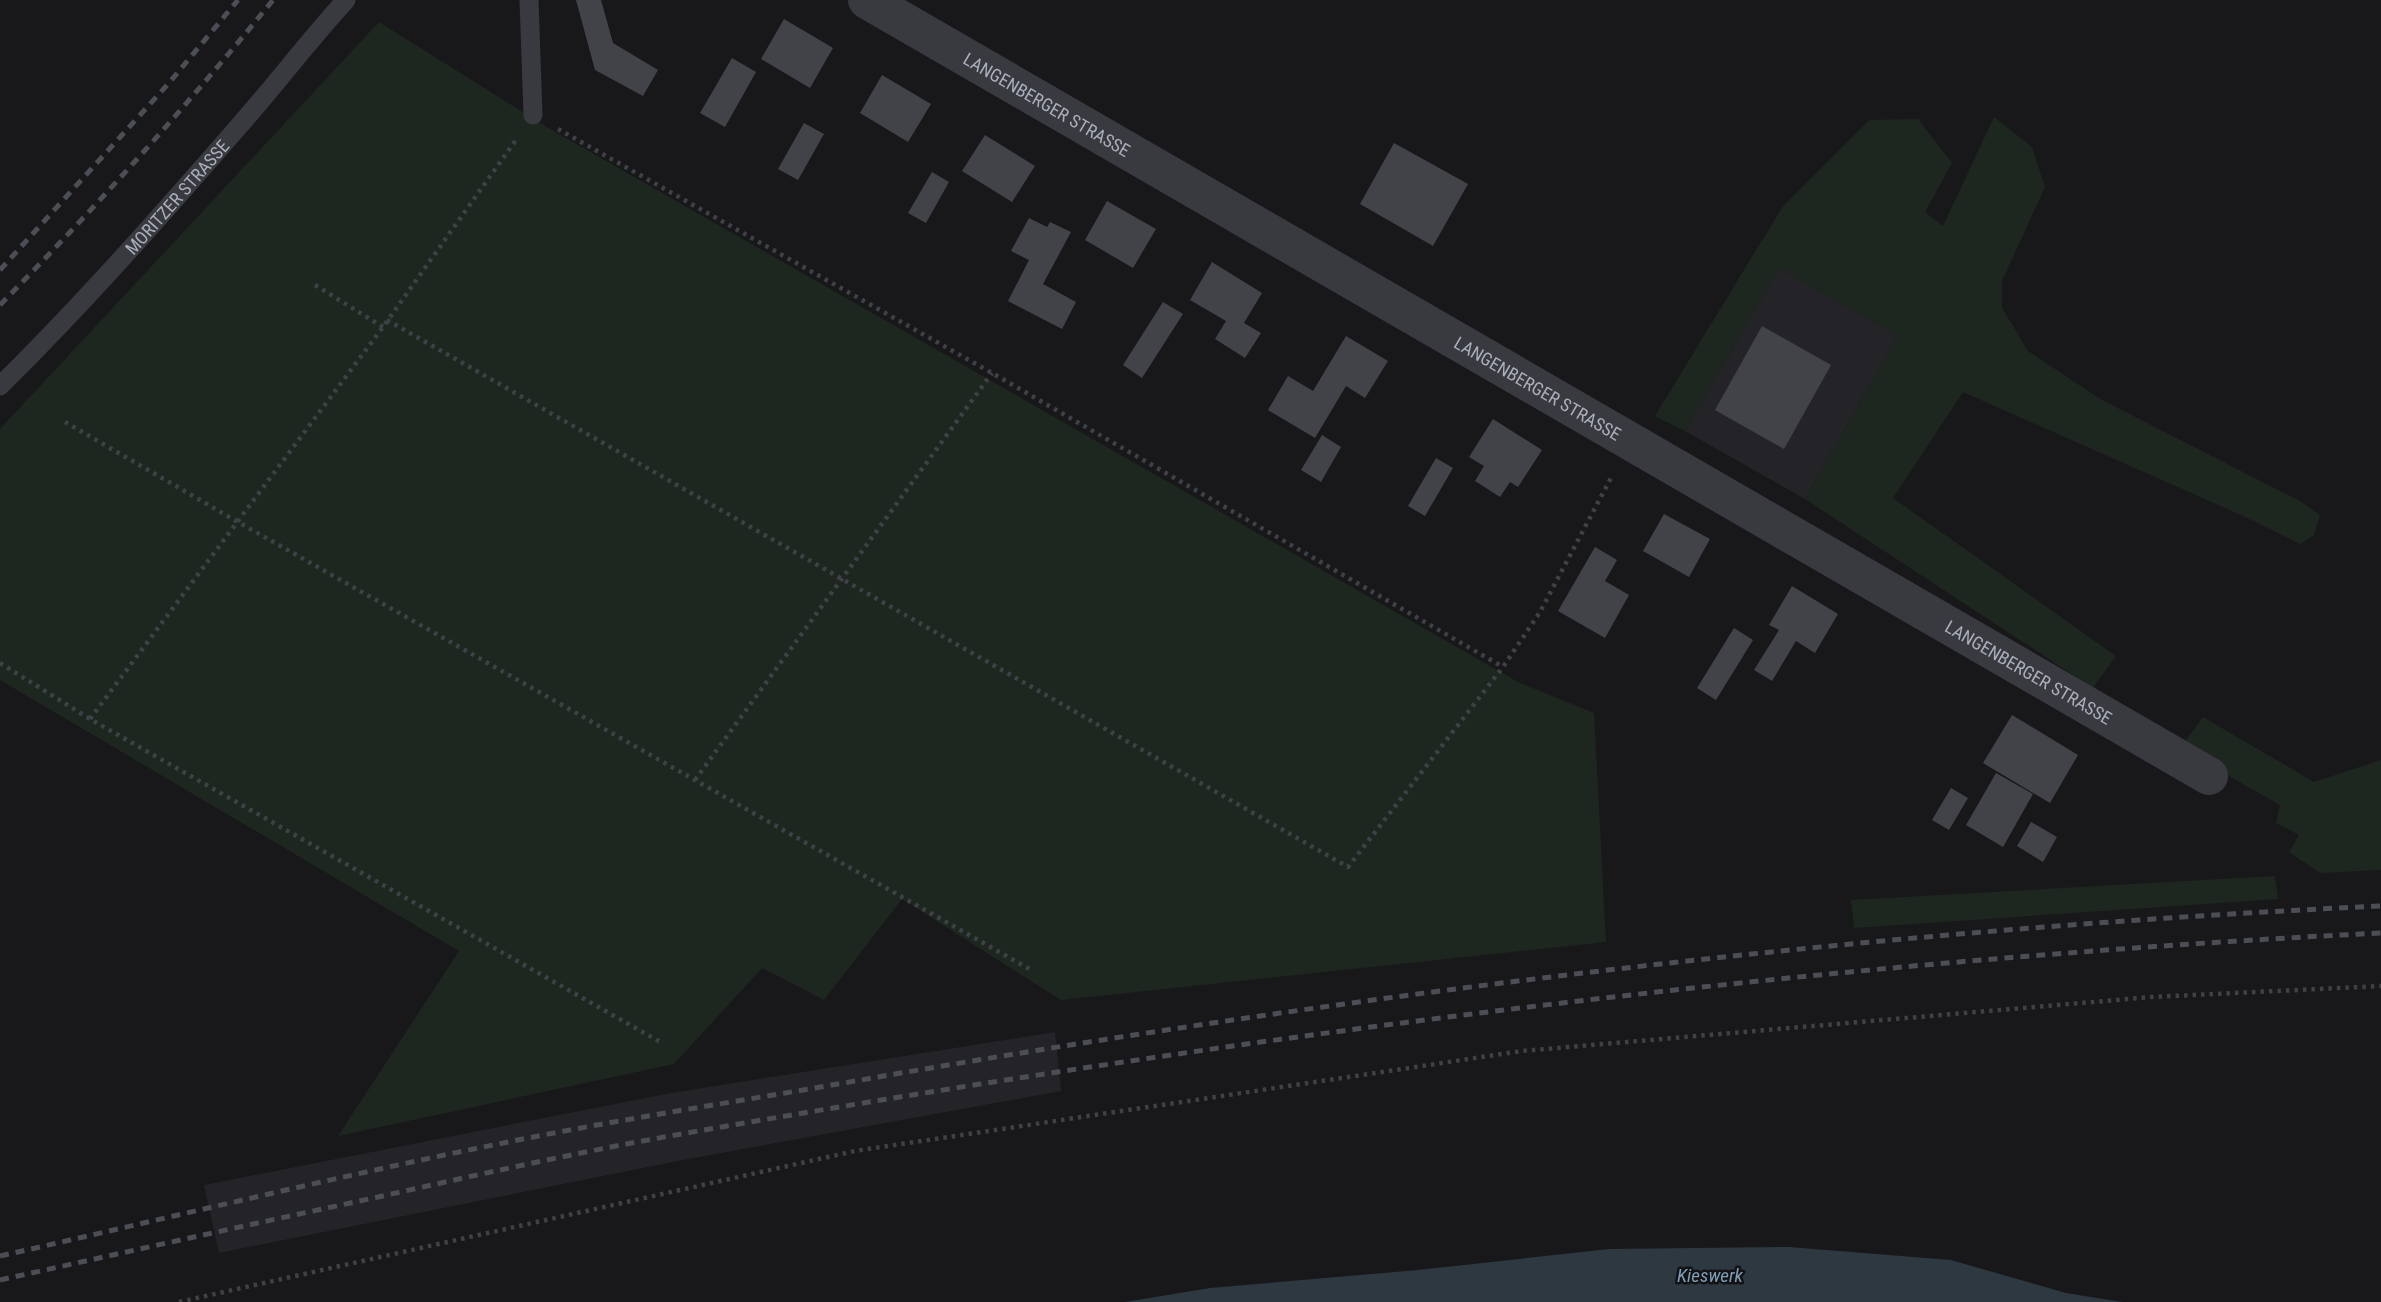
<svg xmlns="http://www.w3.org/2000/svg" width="2381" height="1302" font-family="'Roboto Condensed',sans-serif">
  <rect width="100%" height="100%" fill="#18181b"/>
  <path fill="#242428" d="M 1779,268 L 1898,336 L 1805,499 L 1685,431 Z
    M 1055,1032 L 1061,1091 L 683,1160 L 219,1253 L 204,1185 L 671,1093 Z"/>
  <path fill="#1e271f" d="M 379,22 L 545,126 L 1518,682 L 1594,713 L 1606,942 L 1061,1000 L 902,899 L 824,1000 L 762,968 L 674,1064 L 338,1136 L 459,951 L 0,680 L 0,429 Z
    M 1994,117 L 2032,147 L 2045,187 L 2002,281 L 2002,308 L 2028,351 L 2102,400 L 2300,501 L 2320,515 L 2314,535 L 2300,544 L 2241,515 L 1963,392 L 1893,498 L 2116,656 L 2093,688 L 1805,499 L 1898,336 L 1779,268 L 1685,431 L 1655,416 L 1783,206 L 1869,120 L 1918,119 L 1952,163 L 1925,212 L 1943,226 Z
    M 2203,717 L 2314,782 L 2381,760 L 2381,870 L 2320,873 L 2289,852 L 2299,835 L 2276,823 L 2280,805 L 2180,748 Z
    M 2275,876 L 2278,899 L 1854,928 L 1851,900 Z"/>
  <path fill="#2d3840" d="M 1789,1247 L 1951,1260 L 2066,1293 L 2122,1302 L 1125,1302 L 1210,1288 L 1418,1270 L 1609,1249 Z"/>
  <path fill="#424348" d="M 576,0 L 601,0 L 613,43 L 658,70 L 643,96 L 595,70 Z
    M 784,19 L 833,48 L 810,88 L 761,59 Z
    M 732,58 L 756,72 L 725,127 L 700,113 Z
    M 882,75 L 931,104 L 908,142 L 860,113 Z
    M 804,123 L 824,134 L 798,180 L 778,169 Z
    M 985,135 L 1035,166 L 1012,202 L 962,171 Z
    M 1394,143 L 1468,184 L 1433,246 L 1360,204 Z
    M 932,172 L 949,182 L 926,223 L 908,213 Z
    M 1107,201 L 1156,229 L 1133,268 L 1085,240 Z
    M 1029,218 L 1047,227 L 1050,222 L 1071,232 L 1043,284 L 1076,302 L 1062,329 L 1008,301 L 1029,260 L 1011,251 Z
    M 1212,262 L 1262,293 L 1244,323 L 1261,333 L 1245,358 L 1215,339 L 1226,321 L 1190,300 Z
    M 1163,302 L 1183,314 L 1142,378 L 1123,365 Z
    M 1762,326 L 1831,365 L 1784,449 L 1715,410 Z
    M 1346,336 L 1388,361 L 1365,398 L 1346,386 L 1315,438 L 1268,410 L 1288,376 L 1313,391 Z
    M 1493,419 L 1542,450 L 1518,487 L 1510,482 L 1500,497 L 1475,481 L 1484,466 L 1469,457 Z
    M 1322,435 L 1341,447 L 1321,482 L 1301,470 Z
    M 1436,458 L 1453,468 L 1425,516 L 1408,506 Z
    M 1664,514 L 1710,539 L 1689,577 L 1643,551 Z
    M 1595,547 L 1617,560 L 1605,581 L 1629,595 L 1605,638 L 1558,611 Z
    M 1792,586 L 1838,614 L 1815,653 L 1796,641 L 1772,681 L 1754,670 L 1779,630 L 1769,625 Z
    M 1734,628 L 1753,640 L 1716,700 L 1697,688 Z
    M 2012,715 L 2078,755 L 2050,803 L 1983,763 Z
    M 1996,773 L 2033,794 L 2003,847 L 1966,825 Z
    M 1951,788 L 1968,798 L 1949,830 L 1932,820 Z
    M 2031,822 L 2057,837 L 2043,862 L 2017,846 Z"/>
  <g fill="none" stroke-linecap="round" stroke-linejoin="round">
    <path stroke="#3f4147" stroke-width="4.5" stroke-dasharray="3.5 5" stroke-linecap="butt" d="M 558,129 L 992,373 L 1503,667
      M 315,285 L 383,327
      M 387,320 L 1348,867 L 1503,667 L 1540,612 L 1612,476
      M 65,422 L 238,522 L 1033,971
      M 0,663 L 90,719 L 662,1043
      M 90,719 L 383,327 L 518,137
      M 695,780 L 992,373
      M 179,1302 L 855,1151 L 1522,1051 L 2151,997 L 2381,986"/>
    <g stroke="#393a40" stroke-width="19">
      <path d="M 529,0 L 533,115"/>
      <path id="s1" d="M 0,386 C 86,301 166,210 246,118 C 280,79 311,38 346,0"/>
    </g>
    <path stroke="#393a40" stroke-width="38" id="s2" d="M 867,0 L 2209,776"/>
    <path stroke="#4c4e55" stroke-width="5" stroke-dasharray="9 7" stroke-linecap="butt" d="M 0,270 L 169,83 L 238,0
      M 0,305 C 96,207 187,106 273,0
      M 0,1256 C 169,1218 338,1176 508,1142 C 631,1117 755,1099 878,1077 C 1375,991 1877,929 2381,906
      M 0,1280 C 126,1252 252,1224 378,1197 C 481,1174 583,1151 687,1133 C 1247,1035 1812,961 2381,933"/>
  </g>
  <g text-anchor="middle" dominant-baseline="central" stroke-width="5" stroke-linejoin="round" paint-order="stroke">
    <g font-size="18" fill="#aaafbc" stroke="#131316">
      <text stroke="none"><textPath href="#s2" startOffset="208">LANGENBERGER STRASSE</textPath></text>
      <text stroke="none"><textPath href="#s1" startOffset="259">MORITZER STRASSE</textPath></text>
      <text stroke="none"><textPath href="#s2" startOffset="775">LANGENBERGER STRASSE</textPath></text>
      <text stroke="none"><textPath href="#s2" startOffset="1342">LANGENBERGER STRASSE</textPath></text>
    </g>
    <g font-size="19" font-style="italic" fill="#7f9eb9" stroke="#131316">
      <text x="1710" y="1275">Kieswerk</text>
    </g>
  </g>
</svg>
